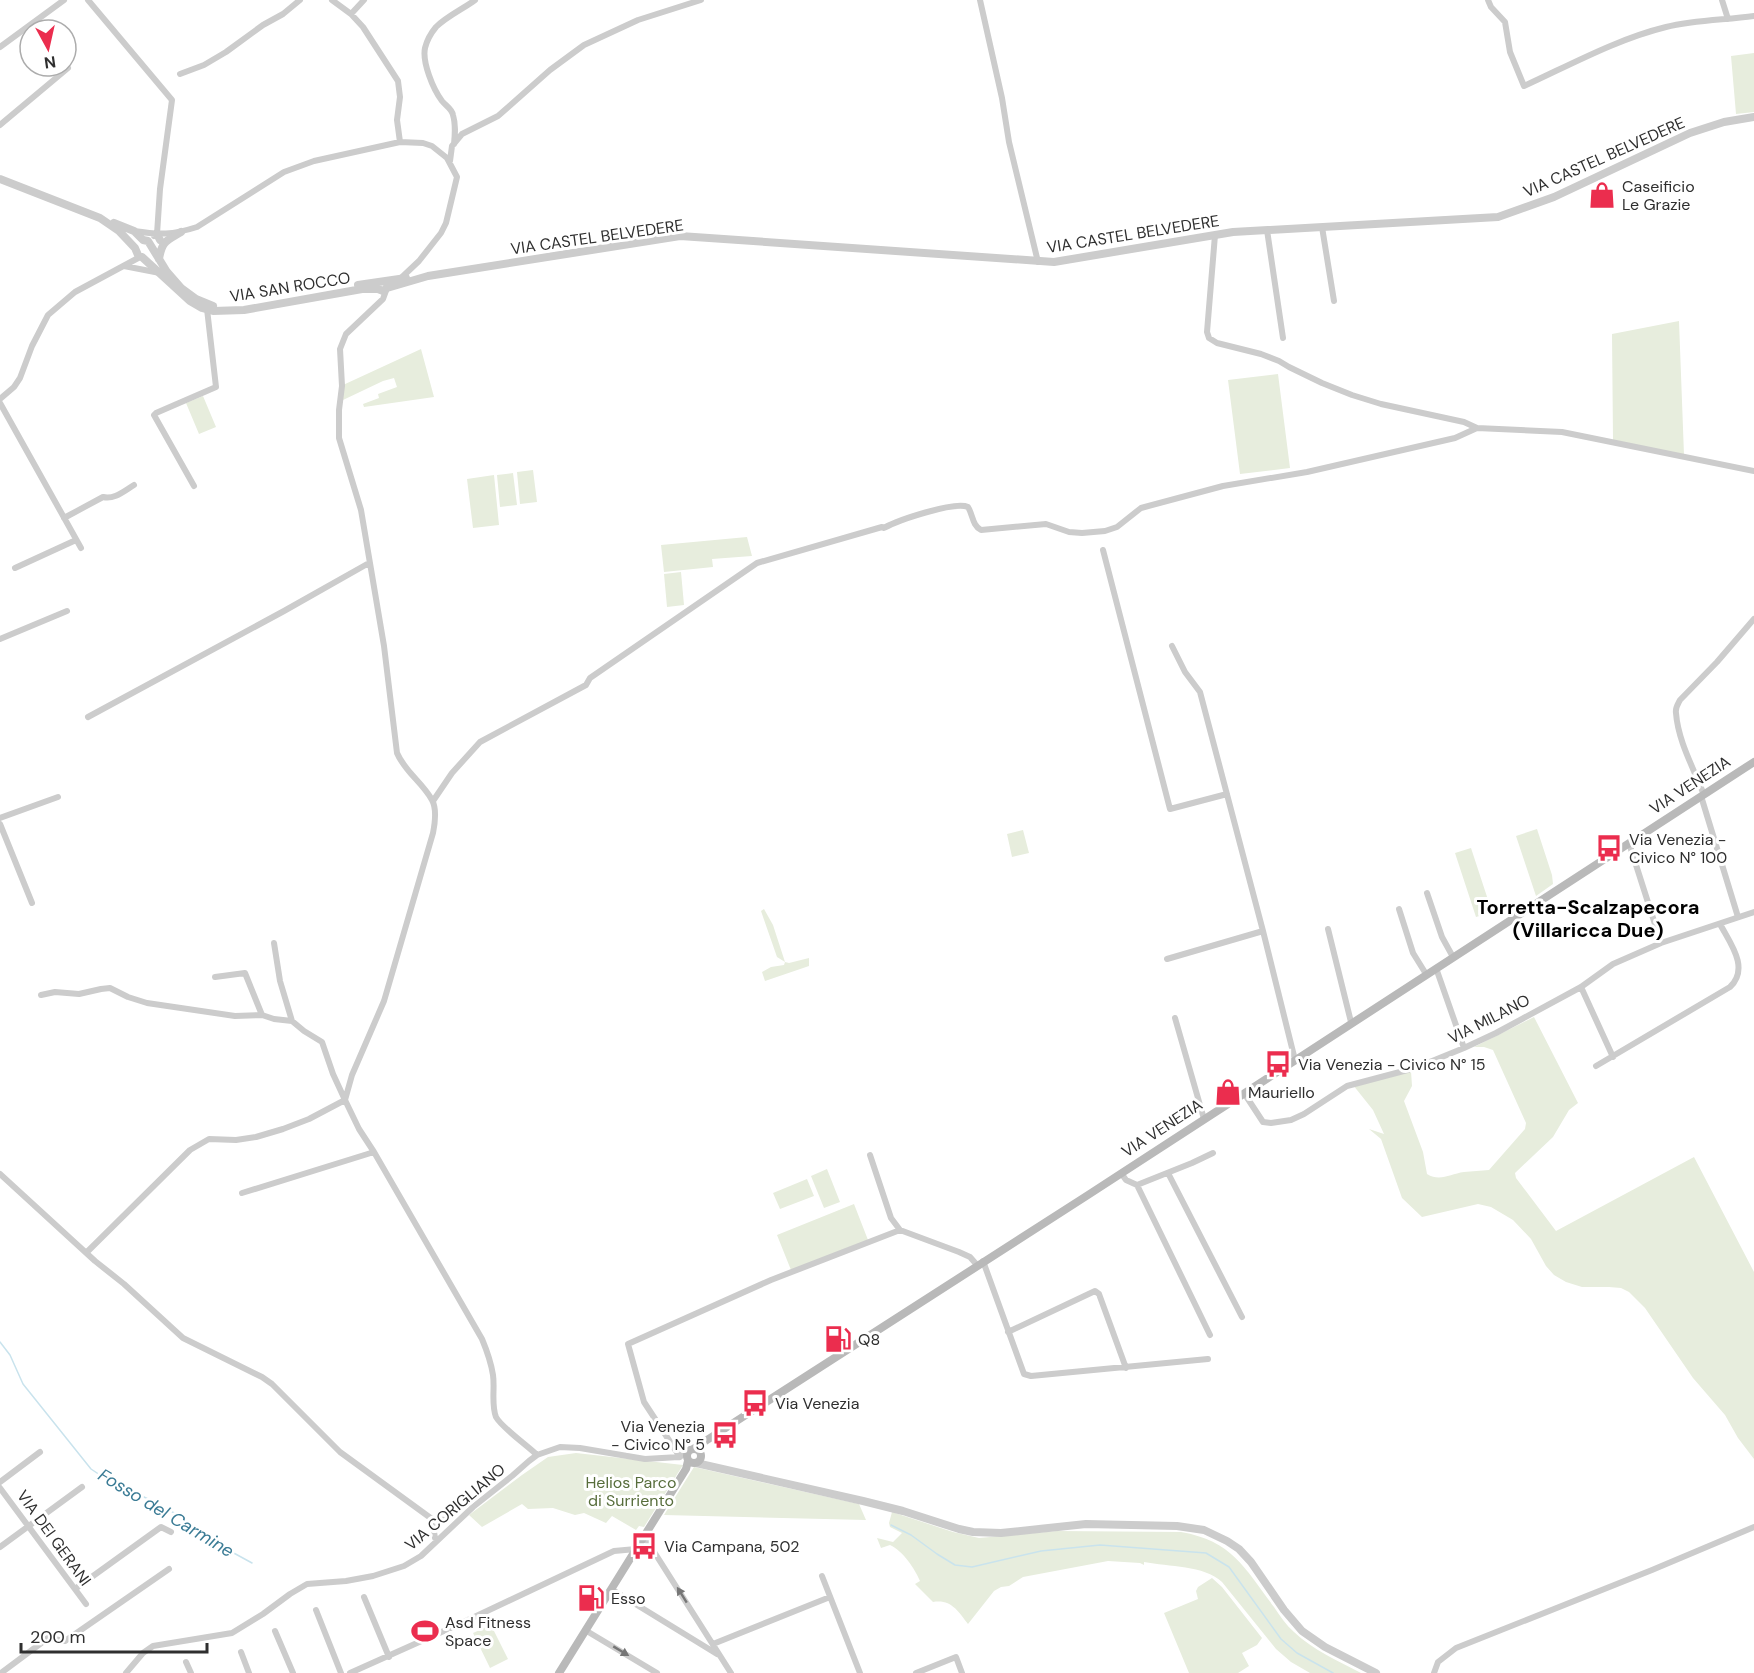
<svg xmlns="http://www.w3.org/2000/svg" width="1754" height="1673" font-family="'DM Sans',sans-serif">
  <rect width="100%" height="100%" fill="#fff"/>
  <path fill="#e7eddd" d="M 1754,53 L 1754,112 L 1736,114 L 1731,56 Z
    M 1679,321 L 1684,455 L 1613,440 L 1612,334 Z
    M 421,349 L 434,397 L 364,407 L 363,404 L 379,398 L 378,394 L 397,387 L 394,378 L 383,381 L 343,400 L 343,385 Z
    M 1278,374 L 1290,468 L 1240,474 L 1228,380 Z
    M 203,396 L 216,427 L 199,434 L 186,403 Z
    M 533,470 L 537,502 L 520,504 L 517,472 Z
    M 513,473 L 517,505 L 500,507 L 497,475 Z
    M 494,475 L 499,525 L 473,528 L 467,479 Z
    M 747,537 L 752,556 L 712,559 L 713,567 L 664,572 L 661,545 Z
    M 681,572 L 684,605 L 667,607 L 664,574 Z
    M 1537,829 L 1552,875 L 1553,884 L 1536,896 L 1516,836 Z
    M 1023,830 L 1029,853 L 1012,857 L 1007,834 Z
    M 1471,848 L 1492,912 L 1476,917 L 1455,853 Z
    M 764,909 L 773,925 L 785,962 L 789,963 L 809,958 L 809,966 L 765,981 L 762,972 L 771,967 L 784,965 L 785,962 L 777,957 L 761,911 Z
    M 1534,1017 L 1578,1103 L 1569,1110 L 1553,1137 L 1515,1173 L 1516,1178 L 1556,1231 L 1694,1157 L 1754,1272 L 1754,1459 L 1738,1438 L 1725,1415 L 1693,1378 L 1645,1308 L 1629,1292 L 1621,1288 L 1609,1287 L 1582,1287 L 1566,1282 L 1554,1275 L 1546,1266 L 1531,1239 L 1513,1220 L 1491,1207 L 1478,1204 L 1422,1217 L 1402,1198 L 1381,1139 L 1369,1129 L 1384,1134 L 1373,1110 L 1353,1085 L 1411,1071 L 1412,1086 L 1404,1101 L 1423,1152 L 1427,1174 C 1440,1182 1450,1174 1464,1172 C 1472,1171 1481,1171 1489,1170 L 1525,1129 L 1526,1123 L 1493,1050 L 1484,1047 L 1474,1047 Z
    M 827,1169 L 840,1202 L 824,1208 L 811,1176 Z
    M 807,1179 L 814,1196 L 780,1209 L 773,1193 Z
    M 854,1204 L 868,1240 L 791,1270 L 777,1235 Z
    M 576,1453 L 683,1465 L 644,1527 L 639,1526 L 636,1530 L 612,1516 L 606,1523 L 584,1513 L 575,1515 L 553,1508 L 528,1509 L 522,1504 L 482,1527 L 469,1515 L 522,1475 L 548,1457 Z
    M 694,1467 L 859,1504 L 866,1520 L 664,1515 Z
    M 892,1512 L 953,1532 L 979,1538 L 1057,1531 L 1181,1532 C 1233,1541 1245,1569 1274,1607 C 1280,1616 1286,1625 1294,1632 C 1313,1650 1338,1661 1361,1673 L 1310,1673 L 1291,1662 L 1276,1649 L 1222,1582 C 1204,1565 1169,1567 1144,1562 L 1144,1565 L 1140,1563 L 1108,1561 L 1023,1577 L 1009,1586 L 1001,1587 L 994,1591 L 968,1624 C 958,1611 951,1599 933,1602 L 915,1584 L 920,1581 C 915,1569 903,1551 890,1545 L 881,1548 L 877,1538 L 893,1542 L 902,1533 L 890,1527 L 889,1523 Z
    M 1212,1578 L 1222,1587 L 1262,1638 L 1257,1645 L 1242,1653 L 1249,1666 L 1238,1673 L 1189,1673 L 1164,1613 L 1198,1599 L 1196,1591 L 1198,1587 Z
    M 491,1625 L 508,1659 L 490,1668 L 473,1633 Z"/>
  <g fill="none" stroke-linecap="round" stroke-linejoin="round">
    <path stroke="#c9e3ed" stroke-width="1.5" d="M 0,1342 L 10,1355 L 23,1384 L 91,1469 L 100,1475 L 158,1504 L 176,1514 L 210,1540 L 252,1563
      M 891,1525 L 911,1535 L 937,1554 L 955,1565 L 972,1567 L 1041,1551 L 1100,1545 L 1206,1553 L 1229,1567 L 1281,1639 L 1297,1653 L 1333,1673"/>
    <path stroke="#ccc" stroke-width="6" d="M 88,0 L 172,100 L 160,189 L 157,234 L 154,236
      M 332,0 L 351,14 L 363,27 L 398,81 L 400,97 L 397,120 L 400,142
      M 980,0 L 1002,98 L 1009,142 L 1038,262
      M 1488,0 L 1491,7 L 1505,22 L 1510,52 L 1524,86 C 1570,65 1617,39 1666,27 C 1695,20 1725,20 1754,16
      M 1722,0 L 1728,19
      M 351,14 L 364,0
      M 0,47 L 64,0
      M 180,74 L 204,65 L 226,52 L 263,25 L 283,14 L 300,0
      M 0,125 L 68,68
      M 454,144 C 455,134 456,125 453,115 C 452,109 446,106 442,101 C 433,89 422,62 425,48 C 427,40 431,33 436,27 C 447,16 463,9 475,0
      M 450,161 L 452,146 L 462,134 L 498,116 L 550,70 L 584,45 L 638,20 L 701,0
      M 1322,227 L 1334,301
      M 1267,230 L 1283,338
      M 134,231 C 160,235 172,235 197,227 L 284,172 L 314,161 L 400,142 L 423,143 L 432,146 L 447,158 L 457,177 L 446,223 L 441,233 L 419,261 L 401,278
      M 1215,235 L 1207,332 L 1209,338 L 1217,343 L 1261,354 L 1279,361 L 1289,367 L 1322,383 L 1352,395 L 1381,404 L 1464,422 L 1477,428 L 1562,432 L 1754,471
      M 124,266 L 160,273
      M 387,288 L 383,299 L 346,334 L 340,349 L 342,386 L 339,410 L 339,438 L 361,510 L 384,646 L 397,753 C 405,772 422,782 432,800 C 437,809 435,823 433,833 L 384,1001 L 352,1075 L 345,1100 L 359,1129 L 374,1152 L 482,1339 C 487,1351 491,1362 493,1375 C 495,1388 491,1405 496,1417 C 501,1427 528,1446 537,1455
      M 0,399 L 14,387 L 20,378 L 32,346 L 48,315 L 75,292 L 140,257
      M 0,403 L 81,548
      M 194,486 L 154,415 L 156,413 L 216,387 L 207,309
      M 64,518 L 103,497 C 114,500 124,491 134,485
      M 1103,550 L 1170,809 L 1227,794
      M 15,568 L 76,540
      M 0,639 L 67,611
      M 1172,646 L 1185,672 L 1200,692 L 1263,931 L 1295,1060
      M 88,717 L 284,611 L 369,563
      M 1704,795 C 1694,769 1678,741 1676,713 C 1675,708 1678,704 1680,700 L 1717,662 L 1754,619
      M 1701,796 L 1738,917
      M 433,801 L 452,773 L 480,742 L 586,685 L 590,678 L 757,563 L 882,527 L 884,528 C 898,520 955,501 968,507 C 973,515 972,525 981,530 L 1046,524 L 1069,532 L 1082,533 L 1105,531 L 1117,527 L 1141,508 L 1223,486 L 1307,472 L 1455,438 L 1477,428
      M 0,818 L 58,797
      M 0,824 L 32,903
      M 1629,843 L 1661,943
      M 1427,893 L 1442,937 L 1453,957
      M 1399,909 L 1413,953 L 1426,974
      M 1328,929 L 1351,1022
      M 1167,959 L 1263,931
      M 1436,968 L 1464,1048
      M 215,977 L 245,973 L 262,1015 L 274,1019 L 292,1021
      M 1581,987 L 1613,1057
      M 41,995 L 55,992 L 79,994 L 101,989 L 110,988 L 128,997 L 147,1003 L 235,1016 L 262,1015
      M 1175,1018 L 1204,1119
      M 1596,1066 L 1730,987 C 1750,968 1730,943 1720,924
      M 1244,1093 L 1263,1122 L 1271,1123 L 1291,1120 L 1304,1114 L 1347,1086 L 1415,1068 L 1464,1048 L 1496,1033 L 1581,987 L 1613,964 L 1661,943 L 1754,912
      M 870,1155 L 891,1218 L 900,1230 L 959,1252 L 970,1257 L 977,1265
      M 1121,1173 L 1126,1180 L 1137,1185 L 1192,1163 L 1213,1153
      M 1168,1173 L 1242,1317
      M 0,1174 L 95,1261 L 124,1284 L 183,1338 L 262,1377 L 272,1384 L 340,1452 L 432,1519 L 446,1520
      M 1137,1185 L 1210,1335
      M 242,1193 L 374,1152
      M 86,1253 L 190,1150 L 209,1139 L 236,1140 L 256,1137 L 283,1129 L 309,1119 L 345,1100 L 333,1074 L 322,1042 L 304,1031 L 292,1021 L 280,981 L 274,943
      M 983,1261 L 1024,1374 L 1031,1376 L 1208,1359
      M 1008,1332 L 1095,1291 L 1099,1294 L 1126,1368
      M 680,1457 L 644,1402 L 628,1344 L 771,1280 L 900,1230
      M 0,1482 L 40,1452
      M 0,1488 L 86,1604
      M 432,1519 L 435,1538
      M 644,1536 L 731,1673
      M 0,1547 L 82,1487
      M 822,1576 L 860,1673
      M 75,1589 L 161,1527 L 171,1532
      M 611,1589 L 717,1654
      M 364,1597 L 389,1657
      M 316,1610 L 341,1673
      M 451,1628 L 614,1551 L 636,1549
      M 585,1630 L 657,1673
      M 275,1631 L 293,1673
      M 713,1644 L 830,1597
      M 241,1652 L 249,1673
      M 186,1662 L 191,1673
      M 1,1673 L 48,1638 L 65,1641 L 169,1569
      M 126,1673 L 143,1653 L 153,1646 L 232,1633 L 263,1614 L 290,1594 L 307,1584 L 346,1581 L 373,1576 L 404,1566 L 421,1556 L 473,1507 L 512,1476 L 529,1461 L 537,1455 L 560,1447 L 580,1448 L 645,1459 L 679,1457 L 688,1452
      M 350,1673 L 446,1630
      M 916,1673 L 956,1657 L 962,1673
      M 1434,1673 L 1438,1662 L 1456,1648 L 1652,1570 L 1754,1527"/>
    <path stroke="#ccc" stroke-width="8" d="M 0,179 L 100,218 L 119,231 L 135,248 L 138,255 L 142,257 L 190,301 L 202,308 L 213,311 L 244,310 L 362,289 L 378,289 L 383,291 L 387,288 L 428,276 L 680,236 L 1054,262 L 1233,232 L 1498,217 L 1554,197 L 1690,133 L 1724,122 L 1754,117
      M 114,223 L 134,231 L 143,240 L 148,241 L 167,272 L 181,288 L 196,299 L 213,306
      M 157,234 L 160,240
      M 159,259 C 162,241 166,241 181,232
      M 358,285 L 406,278
      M 696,1463 L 863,1501 L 903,1511 L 959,1529 L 973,1532 L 1001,1533 L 1086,1524 L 1177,1526 L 1204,1530 L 1227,1541 L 1239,1549 L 1251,1562 L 1284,1610 L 1302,1631 L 1325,1647 L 1376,1673"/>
    <path stroke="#b9b9b9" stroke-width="8" d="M687 1456a7 7 0 1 1 14 0a7 7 0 1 1-14 0Z
      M 693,1449 L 1088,1195 L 1754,762
      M 559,1673 L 686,1469 L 688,1461"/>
  </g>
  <defs><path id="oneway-solid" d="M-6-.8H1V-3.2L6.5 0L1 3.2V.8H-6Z" transform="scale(1.5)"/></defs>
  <g fill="#767676">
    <use href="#oneway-solid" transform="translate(682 1595) rotate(-122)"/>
    <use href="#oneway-solid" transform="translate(621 1651) rotate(31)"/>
  </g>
  <defs>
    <symbol id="shop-bare" viewBox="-9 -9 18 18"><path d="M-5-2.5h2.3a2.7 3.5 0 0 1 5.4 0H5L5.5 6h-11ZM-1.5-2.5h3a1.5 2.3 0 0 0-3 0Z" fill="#eb2d4e" stroke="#fff" stroke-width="2.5" paint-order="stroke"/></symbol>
    <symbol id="bus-bare" viewBox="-9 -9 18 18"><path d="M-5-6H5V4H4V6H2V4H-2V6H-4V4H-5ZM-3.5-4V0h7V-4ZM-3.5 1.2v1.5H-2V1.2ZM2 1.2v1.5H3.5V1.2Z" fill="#eb2d4e" stroke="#fff" stroke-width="2.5" paint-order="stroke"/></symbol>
    <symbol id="fuel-bare" viewBox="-9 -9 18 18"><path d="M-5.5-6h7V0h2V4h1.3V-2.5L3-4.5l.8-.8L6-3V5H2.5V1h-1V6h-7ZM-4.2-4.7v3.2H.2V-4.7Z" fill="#eb2d4e" stroke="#fff" stroke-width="2.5" paint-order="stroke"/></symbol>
    <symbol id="stadium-bare" viewBox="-9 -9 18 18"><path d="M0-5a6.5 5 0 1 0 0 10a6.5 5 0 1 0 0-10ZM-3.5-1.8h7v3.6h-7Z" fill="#eb2d4e" stroke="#fff" stroke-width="2.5" paint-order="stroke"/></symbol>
  </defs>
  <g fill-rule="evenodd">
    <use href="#shop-bare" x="1583" y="176" width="38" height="38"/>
    <use href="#bus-bare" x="1590" y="829" width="38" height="38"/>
    <use href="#bus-bare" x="1259" y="1045" width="38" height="38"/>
    <use href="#shop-bare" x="1209" y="1073" width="38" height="38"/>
    <use href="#fuel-bare" x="819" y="1320" width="38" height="38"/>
    <use href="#bus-bare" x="736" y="1384" width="38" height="38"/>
    <use href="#bus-bare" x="706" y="1416" width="38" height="38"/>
    <use href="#bus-bare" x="625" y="1527" width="38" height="38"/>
    <use href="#fuel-bare" x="572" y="1579" width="38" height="38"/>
    <use href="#stadium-bare" x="406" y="1612" width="38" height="38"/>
  </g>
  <g text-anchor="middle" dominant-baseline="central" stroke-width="6" stroke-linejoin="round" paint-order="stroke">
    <g font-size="16" fill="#2f2f2f" stroke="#fff">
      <text transform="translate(1604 157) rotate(-24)">VIA CASTEL BELVEDERE</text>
      <text transform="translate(1133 234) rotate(-9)">VIA CASTEL BELVEDERE</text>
      <text transform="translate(597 237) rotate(-8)">VIA CASTEL BELVEDERE</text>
      <text transform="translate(290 287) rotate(-9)">VIA SAN ROCCO</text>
      <text transform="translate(1690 785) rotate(-33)">VIA VENEZIA</text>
      <text transform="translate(1489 1019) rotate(-27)">VIA MILANO</text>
      <text transform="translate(1162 1128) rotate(-33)">VIA VENEZIA</text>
      <text transform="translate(455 1507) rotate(-40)">VIA CORIGLIANO</text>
      <text transform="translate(54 1538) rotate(54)">VIA DEI GERANI</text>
    </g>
    <g font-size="16" fill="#2f2f2f" stroke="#fff" text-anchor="start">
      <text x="1622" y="186">Caseificio<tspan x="1622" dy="18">Le Grazie</tspan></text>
      <text x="1629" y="839">Via Venezia -<tspan x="1629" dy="18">Civico N° 100</tspan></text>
      <text x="1298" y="1064">Via Venezia - Civico N° 15</text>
      <text x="1248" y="1092">Mauriello</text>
      <text x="858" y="1339">Q8</text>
      <text x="775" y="1403">Via Venezia</text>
      <text x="705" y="1426" text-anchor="end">Via Venezia<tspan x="705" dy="18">- Civico N° 5</tspan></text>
      <text x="664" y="1546">Via Campana, 502</text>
      <text x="611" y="1598">Esso</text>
      <text x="445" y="1622">Asd Fitness<tspan x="445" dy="18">Space</tspan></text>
    </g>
    <g font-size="16" fill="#576d3b" stroke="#fff">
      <text x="631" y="1482">Helios Parco<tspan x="631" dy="18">di Surriento</tspan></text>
    </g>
    <g font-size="18" font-style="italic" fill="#3a7b95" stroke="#fff">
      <text transform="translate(166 1513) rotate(31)">Fosso del Carmine</text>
    </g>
    <g font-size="20" font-weight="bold" fill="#000" stroke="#fff">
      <text x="1588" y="907">Torretta-Scalzapecora<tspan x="1588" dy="23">(Villaricca Due)</tspan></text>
    </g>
  </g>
  <g transform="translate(48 48) rotate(172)"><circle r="28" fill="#ffffff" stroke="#acacac" stroke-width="1.5"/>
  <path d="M0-4.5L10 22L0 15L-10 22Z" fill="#eb2d4e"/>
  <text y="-9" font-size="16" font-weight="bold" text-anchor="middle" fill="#2f2f2f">N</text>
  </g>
  <path d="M21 1643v9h186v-9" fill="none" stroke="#2f2f2f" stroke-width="3"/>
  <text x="30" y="1643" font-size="18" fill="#2f2f2f" stroke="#ffffff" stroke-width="4.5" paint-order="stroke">200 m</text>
</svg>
